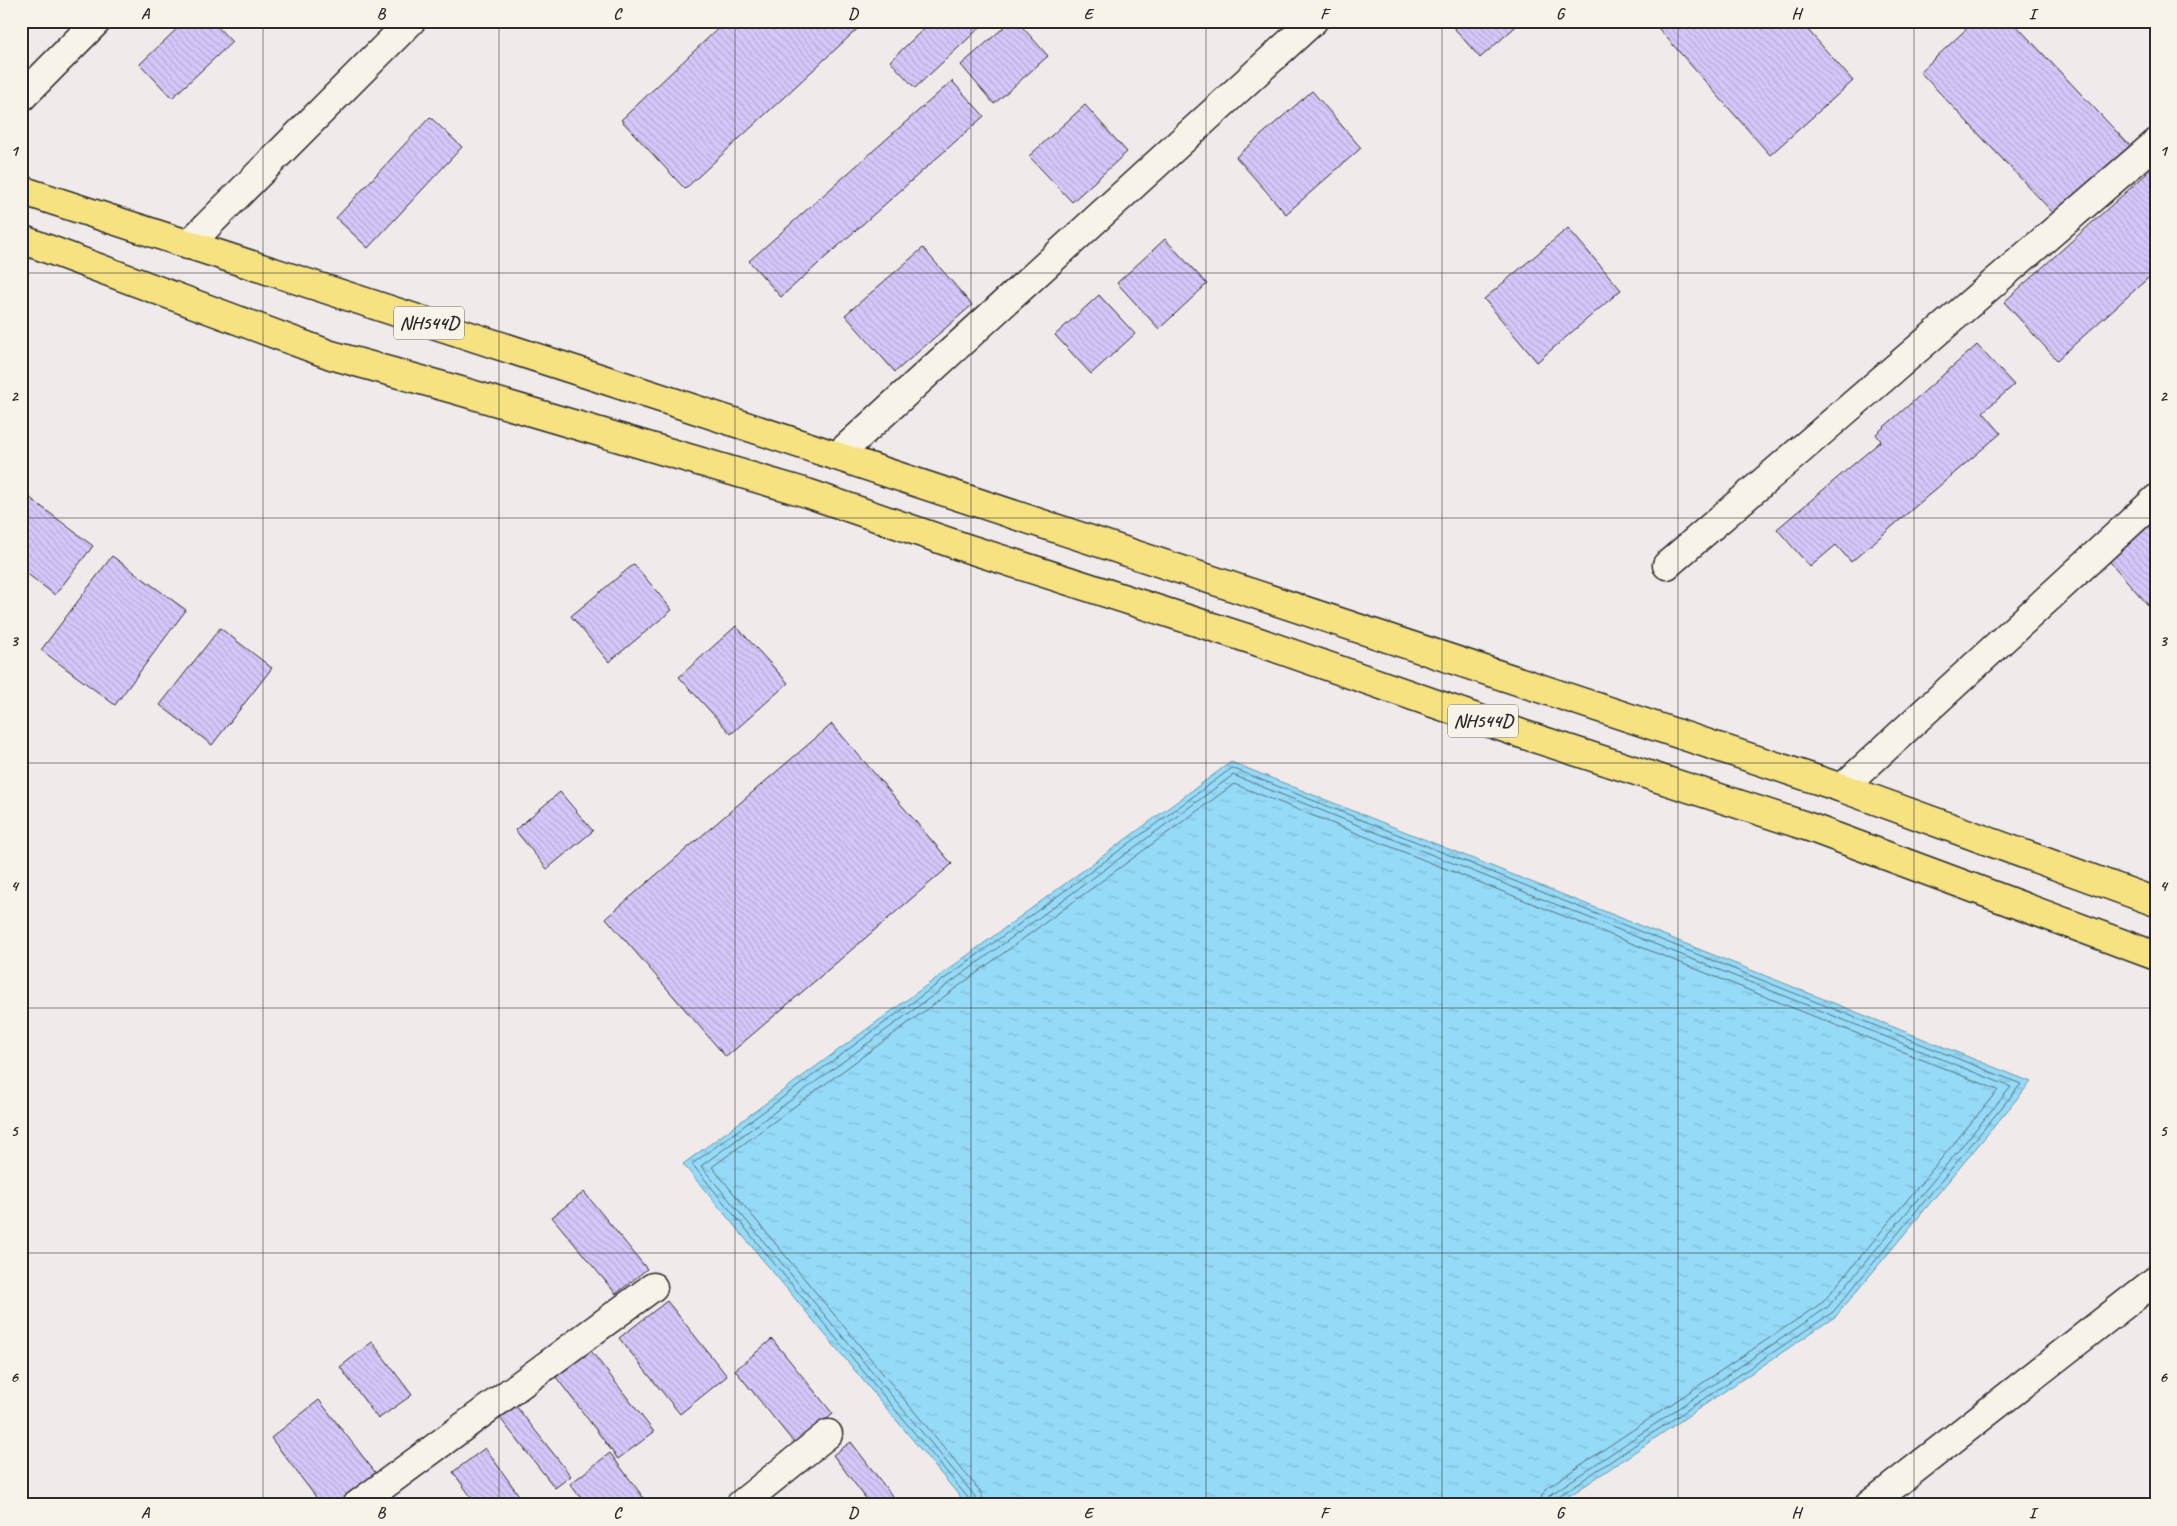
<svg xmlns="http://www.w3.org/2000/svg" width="2177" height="1526" font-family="Caveat,sans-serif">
  <defs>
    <pattern id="water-ripples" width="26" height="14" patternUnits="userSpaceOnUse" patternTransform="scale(1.25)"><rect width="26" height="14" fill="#95daf7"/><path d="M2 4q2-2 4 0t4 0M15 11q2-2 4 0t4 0" fill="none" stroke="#81bbd4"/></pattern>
    <pattern id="building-back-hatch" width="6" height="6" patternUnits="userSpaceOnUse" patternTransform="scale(1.25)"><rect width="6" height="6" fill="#d5c7f9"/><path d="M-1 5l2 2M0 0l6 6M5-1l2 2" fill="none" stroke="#b7abd6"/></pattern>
  </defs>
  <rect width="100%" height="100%" fill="#f0eaeb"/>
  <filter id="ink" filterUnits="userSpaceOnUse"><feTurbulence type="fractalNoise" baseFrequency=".02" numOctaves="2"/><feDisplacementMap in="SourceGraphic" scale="10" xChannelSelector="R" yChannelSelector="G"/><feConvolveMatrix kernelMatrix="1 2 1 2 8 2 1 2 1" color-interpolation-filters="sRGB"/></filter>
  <g filter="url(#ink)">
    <path fill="url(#water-ripples)" stroke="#6b94a5" d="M 1231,762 L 2031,1082 L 1836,1316 L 1556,1505 L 967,1505 L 683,1164 Z"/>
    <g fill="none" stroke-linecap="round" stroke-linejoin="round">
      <path stroke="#55717d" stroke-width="1" d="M 971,1505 L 969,1499 L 692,1164 L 1232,768 L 2021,1084 L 1833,1312 L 1556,1498 L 1554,1505
        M 977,1505 L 974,1495 L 701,1166 L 1233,775 L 2011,1087 L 1828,1307 L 1553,1493 L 1548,1498 L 1547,1505
        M 985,1505 L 980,1491 L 712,1167 L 1234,784 L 1998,1090 L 1823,1302 L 1548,1487 L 1542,1495 L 1540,1505"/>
    </g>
    <path fill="url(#building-back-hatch)" stroke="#2b2b2b" d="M 185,21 L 212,21 L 232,42 L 172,98 L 140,64 Z
      M 726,21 L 866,21 L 685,189 L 621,120 Z
      M 932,21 L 987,21 L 915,88 L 890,61 Z
      M 1011,21 L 1017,21 L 1048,56 L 994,104 L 961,65 Z
      M 1448,21 L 1522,21 L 1480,58 Z
      M 1652,21 L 1800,21 L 1853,81 L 1770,155 Z
      M 1975,21 L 2012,21 L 2132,148 L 2058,218 L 1920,72 Z
      M 952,81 L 984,116 L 781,297 L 749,261 Z
      M 1312,91 L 1361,148 L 1286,214 L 1236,157 Z
      M 1085,105 L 1127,152 L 1072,202 L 1029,156 Z
      M 430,117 L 462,147 L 368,248 L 336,218 Z
      M 2156,165 L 2156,271 L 2057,360 L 2004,302 Z
      M 1568,228 L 1621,290 L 1537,362 L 1484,299 Z
      M 1165,239 L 1207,284 L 1159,329 L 1117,283 Z
      M 923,248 L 972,305 L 895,372 L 845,315 Z
      M 1099,295 L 1135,334 L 1091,374 L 1055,335 Z
      M 1977,345 L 2014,385 L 1983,412 L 2001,433 L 1851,562 L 1836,545 L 1810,567 L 1777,529 L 1881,441 L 1876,434 Z
      M 21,491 L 93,546 L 55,595 L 21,569 Z
      M 2156,510 L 2156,614 L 2104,555 Z
      M 112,556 L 186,610 L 115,705 L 41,650 Z
      M 634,564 L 672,610 L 609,662 L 571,616 Z
      M 736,626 L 788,683 L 731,734 L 679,677 Z
      M 220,628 L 272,668 L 212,745 L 160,705 Z
      M 832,724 L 952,864 L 726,1057 L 606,918 Z
      M 560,792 L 593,831 L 547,869 L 515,830 Z
      M 584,1192 L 647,1269 L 616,1294 L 552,1217 Z
      M 667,1301 L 727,1376 L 680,1414 L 619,1338 Z
      M 772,1339 L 833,1414 L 795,1444 L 735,1370 Z
      M 372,1342 L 412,1395 L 378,1419 L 340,1367 Z
      M 588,1347 L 654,1432 L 618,1459 L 553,1373 Z
      M 319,1400 L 378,1476 L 341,1505 L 322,1505 L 271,1438 Z
      M 516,1406 L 571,1476 L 555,1488 L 500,1418 Z
      M 851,1442 L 899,1505 L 871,1505 L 833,1455 Z
      M 485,1448 L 526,1505 L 477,1505 L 453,1472 Z
      M 610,1453 L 649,1505 L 586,1505 L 570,1484 Z"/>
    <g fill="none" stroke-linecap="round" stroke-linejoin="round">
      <defs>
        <path id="minor" d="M 21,98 L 97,21
          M 188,245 L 411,21
          M 837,456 L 1313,21
          M 1667,565 L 2156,143
          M 1842,788 L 2156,499
          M 357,1505 L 653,1287
          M 740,1505 L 828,1434
          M 1869,1505 L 2156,1280"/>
        <path id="highway" d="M 21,190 L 670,401 L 1842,788 L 2156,902
          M 21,239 L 331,355 L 457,390 L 807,493 L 963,547 L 1256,641 L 1522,734 L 1809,827 L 2156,956"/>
      </defs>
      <use href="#minor" stroke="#2b2b2b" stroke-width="31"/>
      <use href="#highway" stroke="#2b2b2b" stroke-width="31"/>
      <use href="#minor" stroke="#f7f3e8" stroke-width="28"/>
      <use href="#highway" stroke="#f6e281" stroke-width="28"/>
    </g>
  </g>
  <path fill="none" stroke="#2b2b2b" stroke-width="1" stroke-opacity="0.55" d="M 263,21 L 263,1505M 499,21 L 499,1505M 735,21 L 735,1505M 971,21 L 971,1505M 1206,21 L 1206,1505M 1442,21 L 1442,1505M 1678,21 L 1678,1505M 1914,21 L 1914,1505M 21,273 L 2156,273M 21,518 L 2156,518M 21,763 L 2156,763M 21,1008 L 2156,1008M 21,1253 L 2156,1253"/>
  <g text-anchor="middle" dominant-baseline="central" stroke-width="4" stroke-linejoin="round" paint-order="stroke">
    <g fill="#f7f3e8" stroke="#686764" stroke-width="1">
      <rect x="394" y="306.5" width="70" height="33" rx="4"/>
      <rect x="1448" y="704.5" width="70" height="33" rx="4"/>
    </g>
    <g font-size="19" font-weight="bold" fill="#2b2b2b">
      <text x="429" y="323">NH544D</text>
      <text x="1483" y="721">NH544D</text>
    </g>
  </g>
  <rect width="2177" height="1526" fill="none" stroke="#f7f3e8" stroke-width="55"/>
  <rect x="28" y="28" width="2122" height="1470" fill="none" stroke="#2b2b2b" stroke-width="2"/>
  <g font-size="16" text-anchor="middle" font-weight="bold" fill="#2b2b2b">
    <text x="145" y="19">A</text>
    <text x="381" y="19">B</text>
    <text x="617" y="19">C</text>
    <text x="853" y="19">D</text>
    <text x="1088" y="19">E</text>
    <text x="1324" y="19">F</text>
    <text x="1560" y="19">G</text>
    <text x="1796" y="19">H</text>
    <text x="2032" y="19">I</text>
    <text x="14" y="156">1</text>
    <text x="2163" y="156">1</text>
    <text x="14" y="401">2</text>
    <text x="2163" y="401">2</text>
    <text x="14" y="646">3</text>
    <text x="2163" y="646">3</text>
    <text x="14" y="891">4</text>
    <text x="2163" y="891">4</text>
    <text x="14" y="1136">5</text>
    <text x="2163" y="1136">5</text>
    <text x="14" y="1382">6</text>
    <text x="2163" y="1382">6</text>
    <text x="145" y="1518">A</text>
    <text x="381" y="1518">B</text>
    <text x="617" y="1518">C</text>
    <text x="853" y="1518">D</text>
    <text x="1088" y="1518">E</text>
    <text x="1324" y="1518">F</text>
    <text x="1560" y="1518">G</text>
    <text x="1796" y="1518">H</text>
    <text x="2032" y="1518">I</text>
  </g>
</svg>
